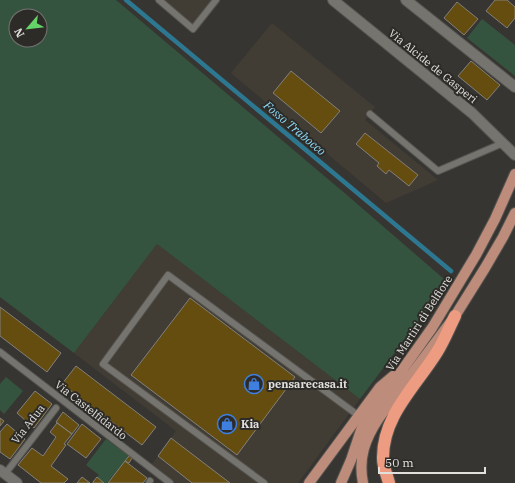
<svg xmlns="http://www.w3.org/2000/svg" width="515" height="483" font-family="'IBM Plex Serif',serif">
  <rect width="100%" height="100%" fill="#373531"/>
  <path fill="#423d34" d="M 159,0 L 216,0 L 193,29 Z
    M 272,23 L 375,107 L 365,120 L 438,180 L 386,203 L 231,73 Z
    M 157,244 L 360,399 L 298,483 L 176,483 L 152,464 L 176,431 L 74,353 Z"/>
  <path fill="#35543f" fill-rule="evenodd" d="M 0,0 L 116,0 L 348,196 L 444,279 L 444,287 L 360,399 L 157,244 L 74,353 L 0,297 ZM 16,16 L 40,16 L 40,40 L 16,40 Z
    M 482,19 L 515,45 L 515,76 L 467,38 Z
    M 6,377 L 23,391 L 4,414 L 0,410 L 0,384 Z
    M 106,439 L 129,456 L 107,483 L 104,483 L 97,477 L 99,475 L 86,465 Z"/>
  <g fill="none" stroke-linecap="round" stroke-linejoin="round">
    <path stroke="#2d7790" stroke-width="4.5" d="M 126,0 L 451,271"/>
  </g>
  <path fill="#644d0f" stroke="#82807c" d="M 495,0 L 507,0 L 515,7 L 515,18 L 507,28 L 486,11 Z
    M 457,2 L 478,19 L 464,35 L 444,18 Z
    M 471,61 L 500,85 L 487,100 L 458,76 Z
    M 291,71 L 340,111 L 321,133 L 273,93 Z
    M 365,133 L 418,175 L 409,186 L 389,170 L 386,174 L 377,166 L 379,163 L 356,144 Z
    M 190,298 L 295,377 L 237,455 L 131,375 Z
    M 0,307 L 61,353 L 47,372 L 0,336 Z
    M 76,366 L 156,427 L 142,445 L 62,384 Z
    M 35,391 L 52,404 L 34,428 L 17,413 Z
    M 63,412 L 79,425 L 72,434 L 56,422 Z
    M 0,418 L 4,421 L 0,426 Z
    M 57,423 L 72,434 L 64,444 L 66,445 L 51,466 L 68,479 L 64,483 L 41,483 L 18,465 L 32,448 L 43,456 L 56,437 L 50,432 Z
    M 7,424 L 25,439 L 10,459 L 0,452 L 0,432 Z
    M 82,424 L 101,439 L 86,458 L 67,444 Z
    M 171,438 L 230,483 L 192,483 L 158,456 Z
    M 129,456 L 132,458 L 129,463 L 125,461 Z
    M 125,461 L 147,478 L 143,483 L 108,483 Z
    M 82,477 L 90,483 L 77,483 Z
    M 97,477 L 104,483 L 93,483 L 93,482 Z"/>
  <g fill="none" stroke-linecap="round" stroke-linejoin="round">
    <defs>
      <path id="lane" d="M 159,0 L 193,29 L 216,0
        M 370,114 L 438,171 L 503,143
        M 0,352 L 170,483
        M 5,474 L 56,408
        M 149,483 L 150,481
        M 264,483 L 103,364 L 168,275 L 359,416"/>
      <path id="street" d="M 333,0 L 472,113 L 515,155
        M 406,0 L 515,87
        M 0,470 L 17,483"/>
      <path id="primary" d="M 309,483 L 380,387 L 393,376
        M 341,483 L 351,460 L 361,430 L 371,414 L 432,328 L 476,255 L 495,219 L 515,174
        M 363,483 C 358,458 365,439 379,418 L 455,316 L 485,268 L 503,237 L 515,213"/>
      <path id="highway" d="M 389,483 C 387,475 383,467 383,459 C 382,416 416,386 437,352 C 444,341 449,328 455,316"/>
    </defs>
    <use href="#lane" stroke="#555450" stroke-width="8"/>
    <use href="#street" stroke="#555450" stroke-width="12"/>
    <use href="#primary" stroke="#555450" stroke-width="12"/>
    <use href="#highway" stroke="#555450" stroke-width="14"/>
    <use href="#lane" stroke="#75746f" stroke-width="6"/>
    <use href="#street" stroke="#75746f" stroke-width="10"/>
    <use href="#primary" stroke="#be8c7a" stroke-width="10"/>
    <use href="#highway" stroke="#ee9c81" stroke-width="12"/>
  </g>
  <defs>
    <symbol id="shop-ring" viewBox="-11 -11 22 22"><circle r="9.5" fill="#2d2b27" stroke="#3f7fe0" stroke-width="1.5"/><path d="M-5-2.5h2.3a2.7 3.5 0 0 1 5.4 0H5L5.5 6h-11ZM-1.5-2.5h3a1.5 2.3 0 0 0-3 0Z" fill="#3f7fe0"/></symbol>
  </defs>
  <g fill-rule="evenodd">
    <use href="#shop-ring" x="243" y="373" width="22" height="22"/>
    <use href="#shop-ring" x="216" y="413" width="22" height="22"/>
  </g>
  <g text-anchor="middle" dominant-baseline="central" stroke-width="4" stroke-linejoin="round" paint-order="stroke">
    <g font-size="11" fill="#e1e0dd" stroke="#2d2b27">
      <text transform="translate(433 66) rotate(39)">Via Alcide de Gasperi</text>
      <text transform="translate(419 323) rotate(-57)">Via Martiri di Belfiore</text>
      <text transform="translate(91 410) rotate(38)">Via Castelfidardo</text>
      <text transform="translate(28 424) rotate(-52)">Via Adua</text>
    </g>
    <g font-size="11" font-weight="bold" fill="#e1e0dd" stroke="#2d2b27" text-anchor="start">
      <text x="268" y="384">pensarecasa.it</text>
      <text x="241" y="424">Kia</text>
    </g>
    <g font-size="12" font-style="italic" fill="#8ddcfc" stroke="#2d2b27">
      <text transform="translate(295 128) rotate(40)">Fosso Trabocco</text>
    </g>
  </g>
  <g transform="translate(28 28) rotate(242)"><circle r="19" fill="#2d2b27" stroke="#757370"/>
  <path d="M0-3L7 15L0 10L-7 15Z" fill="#64d468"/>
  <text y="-6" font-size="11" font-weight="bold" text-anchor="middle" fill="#e1e0dd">N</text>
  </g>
  <path d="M379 467v6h106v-6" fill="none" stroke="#e1e0dd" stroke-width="2"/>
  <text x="385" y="467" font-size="12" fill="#e1e0dd" stroke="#2d2b27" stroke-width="3" paint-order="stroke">50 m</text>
</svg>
